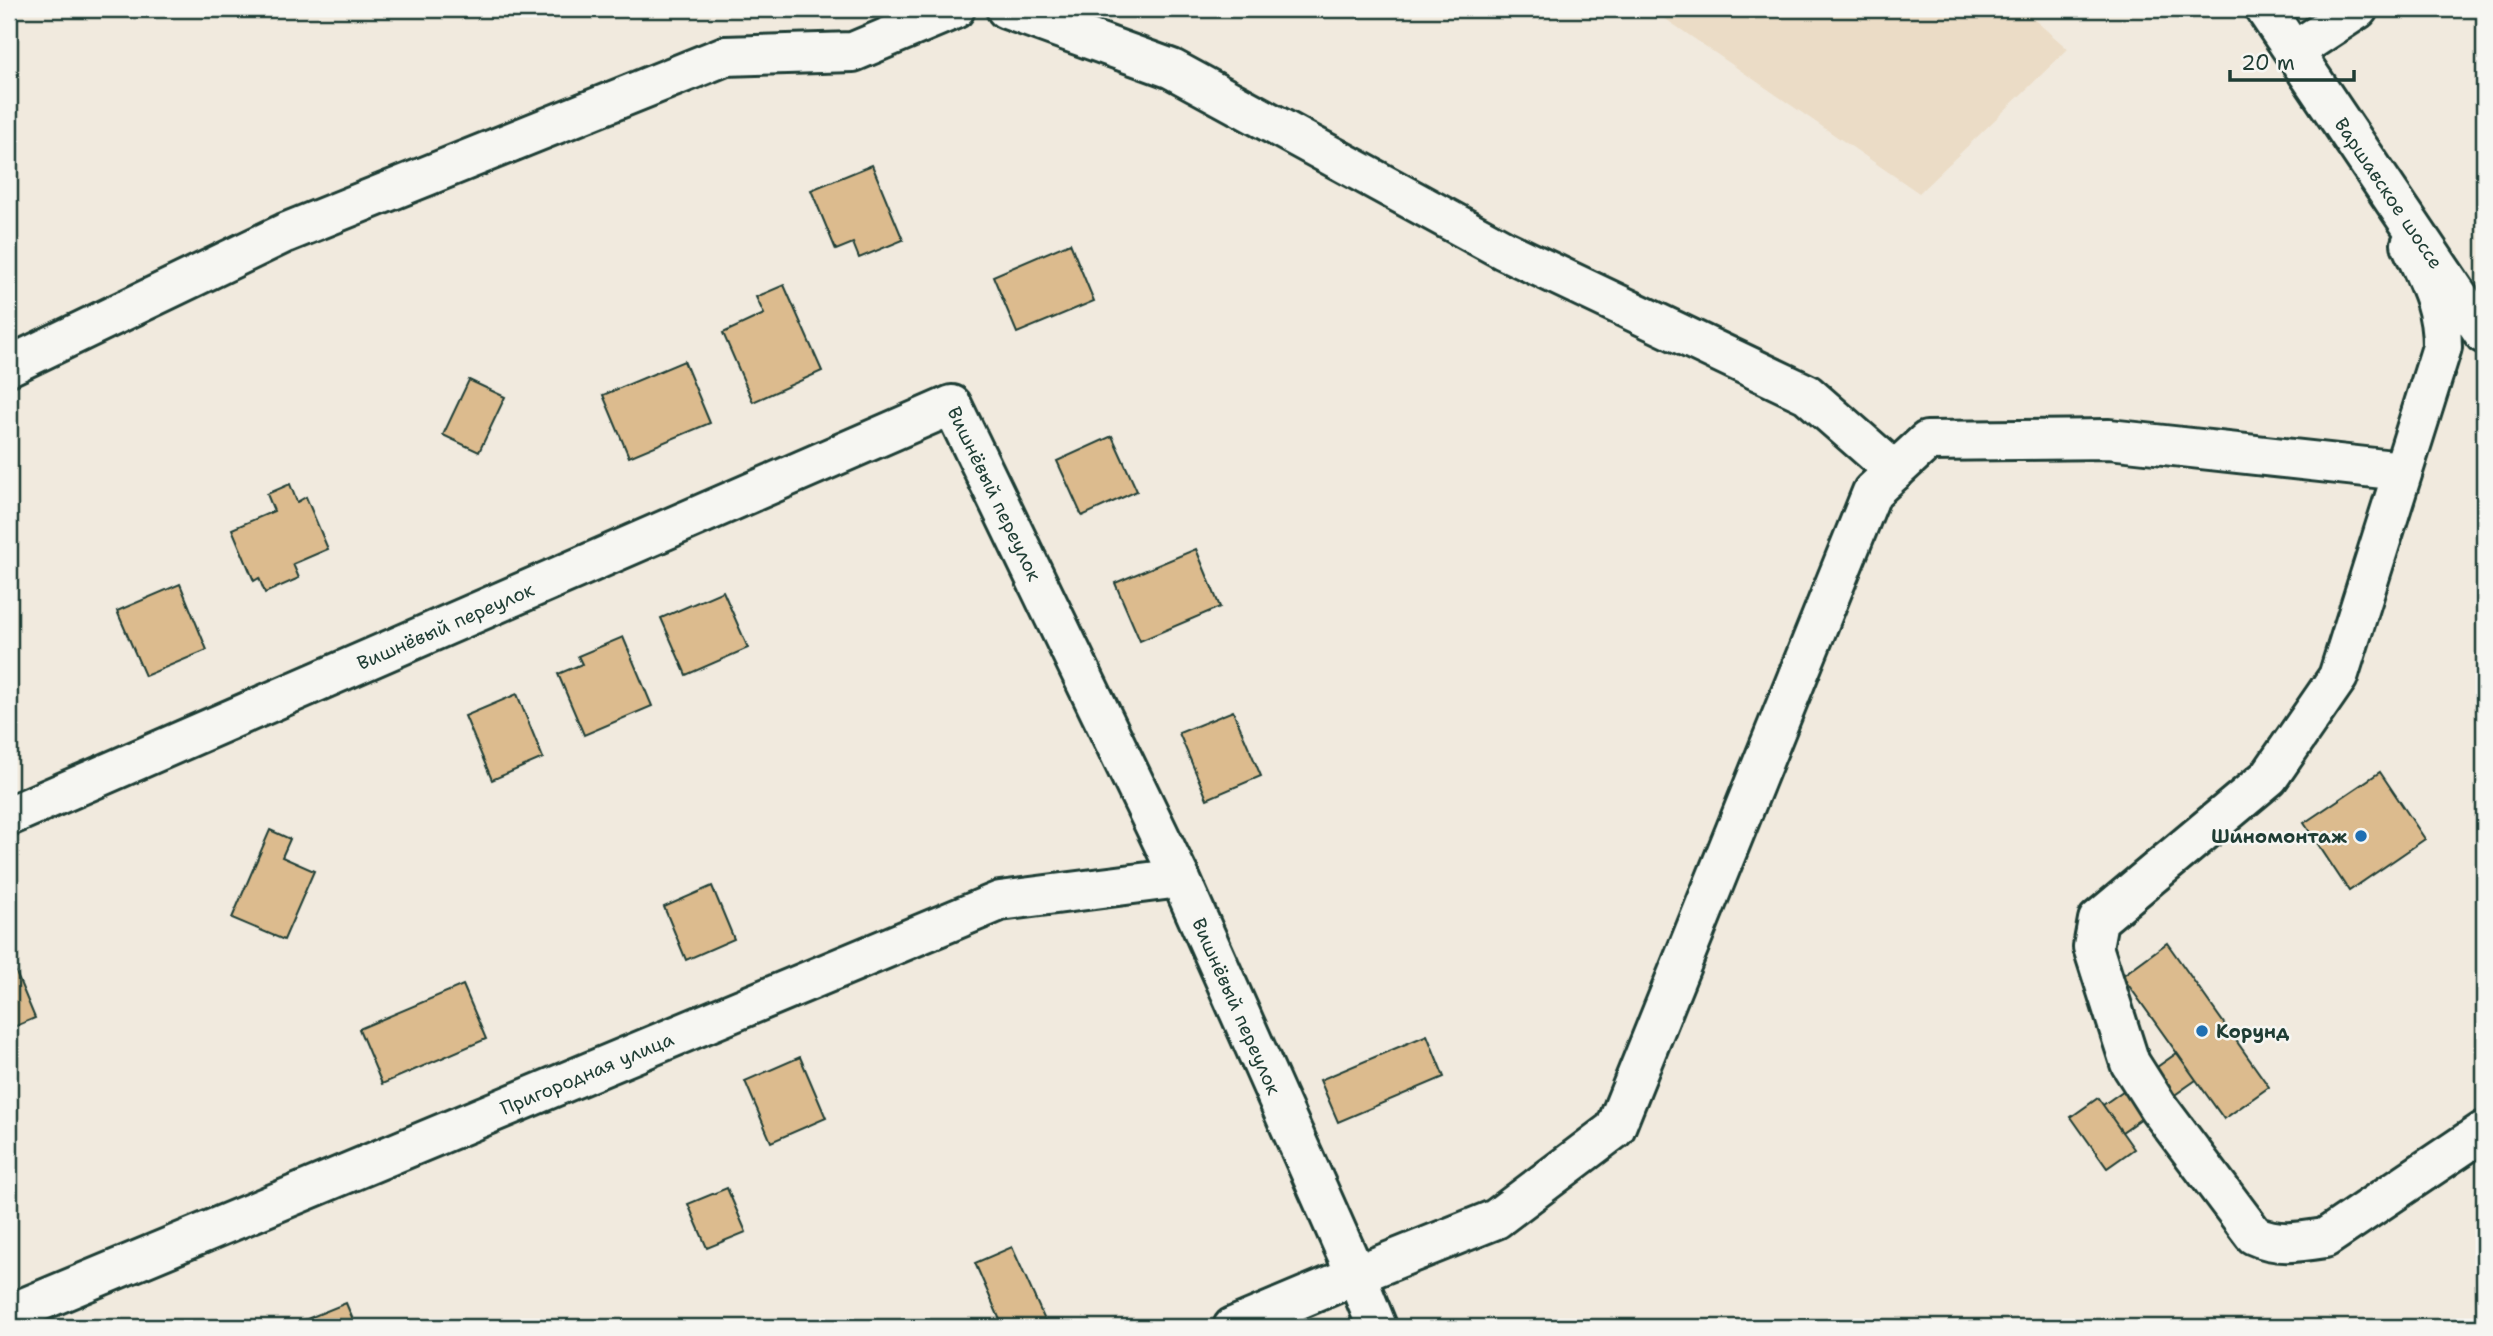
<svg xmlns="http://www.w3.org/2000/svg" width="2493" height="1336" font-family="'Shantell Sans',sans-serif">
  <rect width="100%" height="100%" fill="#f1eade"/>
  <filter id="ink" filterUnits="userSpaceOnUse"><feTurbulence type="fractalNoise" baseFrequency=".0143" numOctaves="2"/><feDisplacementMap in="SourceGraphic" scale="14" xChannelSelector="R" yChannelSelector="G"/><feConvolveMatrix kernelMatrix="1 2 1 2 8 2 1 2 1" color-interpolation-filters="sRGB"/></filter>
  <g filter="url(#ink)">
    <path fill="#ebdcc6" d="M 1651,9 L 2022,9 L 2068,49 L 1919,193 Z"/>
    <path fill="#dcbb8e" stroke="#1f3d34" stroke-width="2" d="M 872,165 L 903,240 L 859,258 L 853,243 L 836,250 L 811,190 Z
      M 1070,243 L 1094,301 L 1017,333 L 993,276 Z
      M 784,285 L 822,371 L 753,402 L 723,333 L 764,314 L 756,297 Z
      M 684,361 L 710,423 L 629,457 L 603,395 Z
      M 469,380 L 505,397 L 479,452 L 443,435 Z
      M 1112,436 L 1137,491 L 1082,516 L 1057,461 Z
      M 290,484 L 297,502 L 306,497 L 328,549 L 293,564 L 299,578 L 265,593 L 259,578 L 254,581 L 232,529 L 274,511 L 267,494 Z
      M 1196,549 L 1220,607 L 1140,641 L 1115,583 Z
      M 180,584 L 207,650 L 145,676 L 117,611 Z
      M 723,591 L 748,648 L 686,675 L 661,618 Z
      M 623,637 L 652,706 L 584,735 L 558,674 L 582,664 L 578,656 Z
      M 517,694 L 543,758 L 492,780 L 465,716 Z
      M 1233,711 L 1261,776 L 1207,799 L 1179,733 Z
      M 2380,772 L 2425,839 L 2349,891 L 2304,823 Z
      M 270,830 L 290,839 L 282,857 L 314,871 L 284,940 L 232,918 Z
      M 712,886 L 734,939 L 686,960 L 664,907 Z
      M 2167,943 L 2269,1087 L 2224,1119 L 2122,976 Z
      M 9,956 L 35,1018 L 9,1029 Z
      M 463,985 L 486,1039 L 382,1084 L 359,1029 Z
      M 1427,1035 L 1444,1077 L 1338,1122 L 1320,1080 Z
      M 2177,1053 L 2196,1080 L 2122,1132 L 2103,1105 Z
      M 800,1057 L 826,1118 L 771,1142 L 745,1081 Z
      M 2098,1098 L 2134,1149 L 2107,1168 L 2071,1117 Z
      M 727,1188 L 746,1232 L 707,1248 L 688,1204 Z
      M 1012,1247 L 1048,1327 L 1003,1327 L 975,1263 Z
      M 346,1303 L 356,1327 L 299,1327 L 297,1323 Z"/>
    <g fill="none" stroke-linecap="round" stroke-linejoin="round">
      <defs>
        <g id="minor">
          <path d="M 1006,9 L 1172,69 L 1504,250 L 1807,394 L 1895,471"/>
          <path d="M 2294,51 L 2358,9"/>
          <path d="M 2411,244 C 2428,281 2442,305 2442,347 L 2338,677 L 2269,777 L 2098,920 L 2093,947 L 2130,1063 L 2158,1107 L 2254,1235 C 2277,1246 2300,1242 2325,1238 L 2484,1131"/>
          <path d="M 9,366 L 285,233 L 725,56 L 853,52 L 955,9"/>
          <path id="s1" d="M 9,816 L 952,405 L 1180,878 L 1356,1275 L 1377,1327"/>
          <path id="s2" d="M 9,1314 L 1000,901 L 1180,878"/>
          <path d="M 1233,1327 L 1356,1275 L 1496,1219 L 1615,1129 L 1872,492 L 1927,441 L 2109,439 L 2402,471"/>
        </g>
        <g id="major">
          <path id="s3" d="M 2265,9 L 2484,334"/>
        </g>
      </defs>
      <use href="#minor" stroke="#1f3d34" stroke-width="44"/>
      <use href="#major" stroke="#1f3d34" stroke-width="44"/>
      <use href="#minor" stroke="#f6f6f2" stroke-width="38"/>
      <use href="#major" stroke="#f6f6f2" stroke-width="38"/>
    </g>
  </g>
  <g fill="#1f6fb2" stroke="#f6f6f2" stroke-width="2.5">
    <circle cx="2361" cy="836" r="7"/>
    <circle cx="2202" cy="1031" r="7"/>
  </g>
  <g text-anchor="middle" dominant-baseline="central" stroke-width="5" stroke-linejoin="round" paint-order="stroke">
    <g font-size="19" fill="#1f3d34" stroke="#f6f6f2">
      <text stroke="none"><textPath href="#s3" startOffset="222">Варшавское шоссе</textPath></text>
      <text stroke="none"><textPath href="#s1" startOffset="1127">Вишнёвый переулок</textPath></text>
      <text stroke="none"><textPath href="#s1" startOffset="476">Вишнёвый переулок</textPath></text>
      <text stroke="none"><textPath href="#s1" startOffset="1694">Вишнёвый переулок</textPath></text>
      <text stroke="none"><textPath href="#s2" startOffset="626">Пригородная улица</textPath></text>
    </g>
    <g font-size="19" font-weight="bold" fill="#1f3d34" stroke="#f6f6f2" text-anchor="end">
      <text x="2347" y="836">Шиномонтаж</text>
      <text x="2216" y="1031" text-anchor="start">Корунд</text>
    </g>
  </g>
  <rect width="2493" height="1336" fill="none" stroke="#f6f6f2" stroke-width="35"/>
  <rect x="18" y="18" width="2458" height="1301" fill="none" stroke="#1f3d34" stroke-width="2.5" filter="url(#ink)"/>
  <path d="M2230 70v10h124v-10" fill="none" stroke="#1f3d34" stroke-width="3.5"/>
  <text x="2241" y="70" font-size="21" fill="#1f3d34" stroke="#f6f6f2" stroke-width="5" paint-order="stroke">20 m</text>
</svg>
